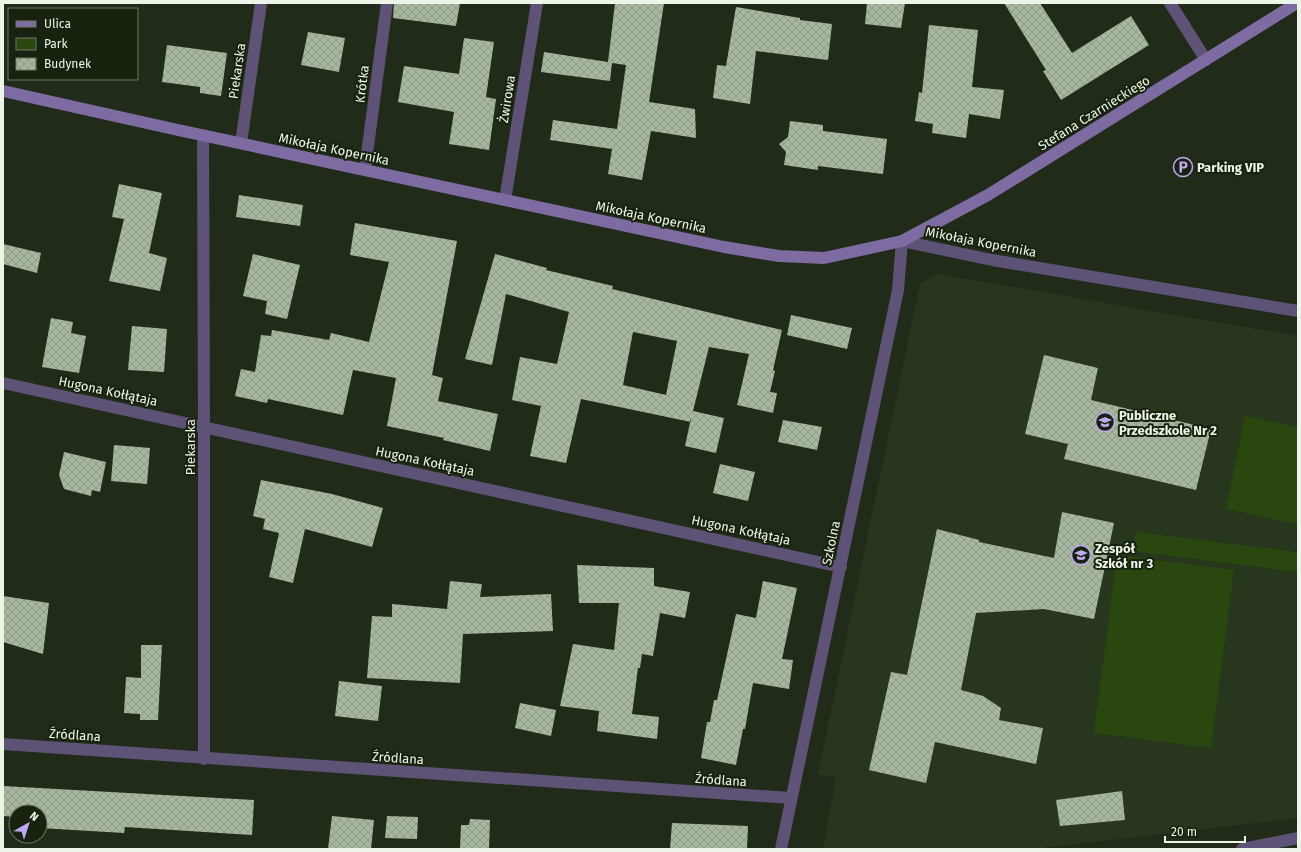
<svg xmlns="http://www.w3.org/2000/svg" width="1301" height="852" font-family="'Fira Sans',sans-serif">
  <defs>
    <pattern id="building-cross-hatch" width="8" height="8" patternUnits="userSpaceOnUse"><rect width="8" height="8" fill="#a7b69e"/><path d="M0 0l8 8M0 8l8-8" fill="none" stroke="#8f9b88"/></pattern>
  </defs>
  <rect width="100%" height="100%" fill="#202c19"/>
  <path fill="#27361c" d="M 938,274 L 1298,336 L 1298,818 L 1034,849 L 823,849 L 836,778 L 818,774 L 920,284 Z"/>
  <path fill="#29470f" d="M 1245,416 L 1298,427 L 1298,524 L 1226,509 Z
    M 1135,532 L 1298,552 L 1298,572 L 1132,551 Z
    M 1117,555 L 1234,570 L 1211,748 L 1094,733 Z"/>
  <path fill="url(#building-cross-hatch)" fill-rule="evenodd" d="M 394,3 L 460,3 L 456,26 L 393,18 Z
    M 615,3 L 664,3 L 649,102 L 695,109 L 696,138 L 651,131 L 642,180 L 608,174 L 612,149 L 550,140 L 553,120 L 617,129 L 626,65 L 612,63 L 610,81 L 541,72 L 544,52 L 608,62 Z
    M 867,3 L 905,3 L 901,28 L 865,24 Z
    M 1004,3 L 1040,3 L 1072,53 L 1131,16 L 1149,45 L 1061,100 L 1043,71 L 1046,70 Z
    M 736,7 L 800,18 L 800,20 L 832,24 L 828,60 L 756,51 L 750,104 L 713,98 L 717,65 L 726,66 Z
    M 929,25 L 978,30 L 972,87 L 1004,90 L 1000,119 L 969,114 L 966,138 L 932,133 L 933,124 L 915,121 L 919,92 L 922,93 Z
    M 308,32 L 345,38 L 339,72 L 301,65 Z
    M 464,38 L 494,42 L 486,97 L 496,99 L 489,150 L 449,144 L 454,112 L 398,102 L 404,66 L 459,74 Z
    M 167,45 L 227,53 L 221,96 L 200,93 L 200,87 L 162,82 Z
    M 790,121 L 823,125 L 823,131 L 887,139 L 883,174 L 818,166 L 818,170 L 784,165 L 786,152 L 779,144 L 788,137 Z
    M 119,184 L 162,193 L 149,253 L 167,258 L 160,291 L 109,281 L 124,219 L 112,217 Z
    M 239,195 L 303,205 L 300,226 L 236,217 Z
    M 355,223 L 457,241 L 432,375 L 443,378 L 438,401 L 498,414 L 490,451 L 443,440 L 444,438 L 387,426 L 396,378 L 353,370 L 343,415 L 268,399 L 267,403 L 235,396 L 241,369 L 255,372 L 261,335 L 271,336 L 272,330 L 329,340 L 331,333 L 369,342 L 389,262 L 350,255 Z
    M 3,244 L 41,253 L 37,273 L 3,264 Z
    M 253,254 L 300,265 L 287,319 L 265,314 L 267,301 L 243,296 Z
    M 495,254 L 547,268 L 546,270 L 613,286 L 612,289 L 782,330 L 773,370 L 775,371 L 770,392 L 777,393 L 773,413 L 737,405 L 749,354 L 709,347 L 693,411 L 724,418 L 716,453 L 685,446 L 691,418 L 691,422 L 581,399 L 566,463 L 530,456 L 541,406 L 512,400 L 520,357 L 557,364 L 569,312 L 506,294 L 492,365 L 465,359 ZM 633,332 L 677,341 L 666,395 L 623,385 Z
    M 791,315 L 852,328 L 847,349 L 787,335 Z
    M 51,318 L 73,322 L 71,333 L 86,336 L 79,373 L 42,367 Z
    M 132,326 L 167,329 L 164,372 L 128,370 Z
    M 1044,355 L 1098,368 L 1091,400 L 1211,429 L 1196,490 L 1064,459 L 1068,444 L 1025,434 Z
    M 783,420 L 822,427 L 817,450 L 778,442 Z
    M 114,445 L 150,448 L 147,484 L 111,481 Z
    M 64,452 L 106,462 L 100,492 L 92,490 L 91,496 L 64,489 L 59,475 Z
    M 720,464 L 755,472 L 748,501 L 713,493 Z
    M 261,480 L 332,494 L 383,508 L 372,547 L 305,529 L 293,583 L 269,577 L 279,533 L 263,529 L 265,519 L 253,516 Z
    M 1062,512 L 1114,523 L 1094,619 L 1044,609 L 976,613 L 961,690 L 983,696 L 1001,708 L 999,720 L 1043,728 L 1036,764 L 935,742 L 926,783 L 869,770 L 891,672 L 907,675 L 937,529 L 979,540 L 979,542 L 1054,558 Z
    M 577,565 L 654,568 L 654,586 L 690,592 L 685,618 L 660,613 L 653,656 L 642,654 L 640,668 L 638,668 L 632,714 L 659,717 L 657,739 L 597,731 L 599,711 L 560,706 L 573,644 L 614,650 L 619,603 L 579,603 Z
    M 450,581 L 482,584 L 480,597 L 551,594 L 553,631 L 463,634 L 460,683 L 367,678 L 372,616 L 392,617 L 392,604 L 447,609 Z
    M 763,581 L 797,588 L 782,659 L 793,660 L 789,689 L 753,683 L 745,729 L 743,729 L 736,765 L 701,758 L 707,722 L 710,722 L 714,700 L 717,700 L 736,614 L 756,618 Z
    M 3,596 L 49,603 L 43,654 L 3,642 Z
    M 141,645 L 162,645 L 158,720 L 140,720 L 140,714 L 124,713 L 126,677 L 141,678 Z
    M 339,681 L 382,686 L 378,721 L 335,716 Z
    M 520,703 L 556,710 L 551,736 L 515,728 Z
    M 3,786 L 254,800 L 252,835 L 125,827 L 124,833 L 40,828 L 40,812 L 16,812 L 16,817 L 3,816 Z
    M 1122,791 L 1125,820 L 1060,826 L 1056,800 Z
    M 332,816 L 374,820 L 371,849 L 328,849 Z
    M 387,816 L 418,817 L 417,839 L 385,838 Z
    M 470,819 L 490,820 L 489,849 L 460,849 L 461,825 L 469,825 Z
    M 672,823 L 748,826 L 747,849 L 670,849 Z"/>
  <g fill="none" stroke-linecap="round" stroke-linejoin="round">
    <path stroke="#5e5376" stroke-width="12" d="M 1170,3 L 1206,60
      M 203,135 L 204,427 L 204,759
      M 241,143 L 261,3
      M 365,169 L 387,3
      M 505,200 L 537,3
      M 3,383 L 841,567
      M 3,744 L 791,798
      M 781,849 L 898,290 L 902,241 L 992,260 L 1298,311
      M 1242,849 L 1298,838"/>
    <path stroke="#7d6ba2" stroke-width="12" d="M 3,91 L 178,130 L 724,247 L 779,256 L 824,258 L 902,241 L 988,195 L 1297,3"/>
  </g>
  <defs>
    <symbol id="parking-ring" viewBox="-11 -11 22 22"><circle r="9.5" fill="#17220f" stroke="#c0a8f3" stroke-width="1.5"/><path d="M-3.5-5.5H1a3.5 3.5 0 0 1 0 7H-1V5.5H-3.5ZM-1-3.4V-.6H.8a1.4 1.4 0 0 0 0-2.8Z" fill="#c0a8f3"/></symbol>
    <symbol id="school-ring" viewBox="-11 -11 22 22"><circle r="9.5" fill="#17220f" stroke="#c0a8f3" stroke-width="1.5"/><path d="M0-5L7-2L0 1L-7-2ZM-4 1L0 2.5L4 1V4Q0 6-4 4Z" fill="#c0a8f3"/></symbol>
  </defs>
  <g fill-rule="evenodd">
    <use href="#parking-ring" x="1172" y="156" width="22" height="22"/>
    <use href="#school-ring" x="1094" y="411" width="22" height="22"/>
    <use href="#school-ring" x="1070" y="544" width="22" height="22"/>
  </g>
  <g text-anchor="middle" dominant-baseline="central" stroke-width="4" stroke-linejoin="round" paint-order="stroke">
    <g font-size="13" fill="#edf5e9" stroke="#17220f">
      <text transform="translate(237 71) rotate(-82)">Piekarska</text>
      <text transform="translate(362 84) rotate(-83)">Krótka</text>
      <text transform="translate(507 99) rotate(-81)">Żwirowa</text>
      <text transform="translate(1094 113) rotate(-32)">Stefana Czarnieckiego</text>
      <text transform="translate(334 149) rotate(12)">Mikołaja Kopernika</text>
      <text transform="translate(651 217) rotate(12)">Mikołaja Kopernika</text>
      <text transform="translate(981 242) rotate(11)">Mikołaja Kopernika</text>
      <text transform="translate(108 391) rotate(12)">Hugona Kołłątaja</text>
      <text transform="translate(190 447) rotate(-90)">Piekarska</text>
      <text transform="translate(425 461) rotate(12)">Hugona Kołłątaja</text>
      <text transform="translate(741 530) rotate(12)">Hugona Kołłątaja</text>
      <text transform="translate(831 543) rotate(-78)">Szkolna</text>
      <text transform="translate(75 735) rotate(4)">Źródlana</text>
      <text transform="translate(398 758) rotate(4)">Źródlana</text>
      <text transform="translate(721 780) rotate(4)">Źródlana</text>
    </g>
    <g font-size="13" font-weight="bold" fill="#edf5e9" stroke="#17220f" text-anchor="start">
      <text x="1197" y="167">Parking VIP</text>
      <text x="1119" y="415">Publiczne<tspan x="1119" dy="15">Przedszkole Nr 2</tspan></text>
      <text x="1095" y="548">Zespół<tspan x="1095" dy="15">Szkół nr 3</tspan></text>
    </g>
  </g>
  <rect width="1301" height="852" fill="none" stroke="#edf5e9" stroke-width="8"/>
  <rect x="8" y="8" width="130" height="72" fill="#17220f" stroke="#6d7666"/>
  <rect x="16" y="21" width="20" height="6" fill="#7d6ba2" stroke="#6d7666"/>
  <text x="44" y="28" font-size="12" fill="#edf5e9">Ulica</text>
  <rect x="16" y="38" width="20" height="12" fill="#29470f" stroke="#6d7666"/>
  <text x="44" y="48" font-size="12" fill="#edf5e9">Park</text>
  <rect x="16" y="58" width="20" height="12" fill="url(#building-cross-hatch)" stroke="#6d7666"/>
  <text x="44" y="68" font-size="12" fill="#edf5e9">Budynek</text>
  <g transform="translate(28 824) rotate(39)"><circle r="19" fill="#17220f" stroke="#6d7666"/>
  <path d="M0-3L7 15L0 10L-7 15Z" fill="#c0a8f3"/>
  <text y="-6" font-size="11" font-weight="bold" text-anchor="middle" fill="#edf5e9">N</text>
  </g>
  <path d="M1165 836v6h80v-6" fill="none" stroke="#edf5e9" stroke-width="2"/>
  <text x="1171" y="836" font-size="12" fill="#edf5e9" stroke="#17220f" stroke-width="3" paint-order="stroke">20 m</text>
</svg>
